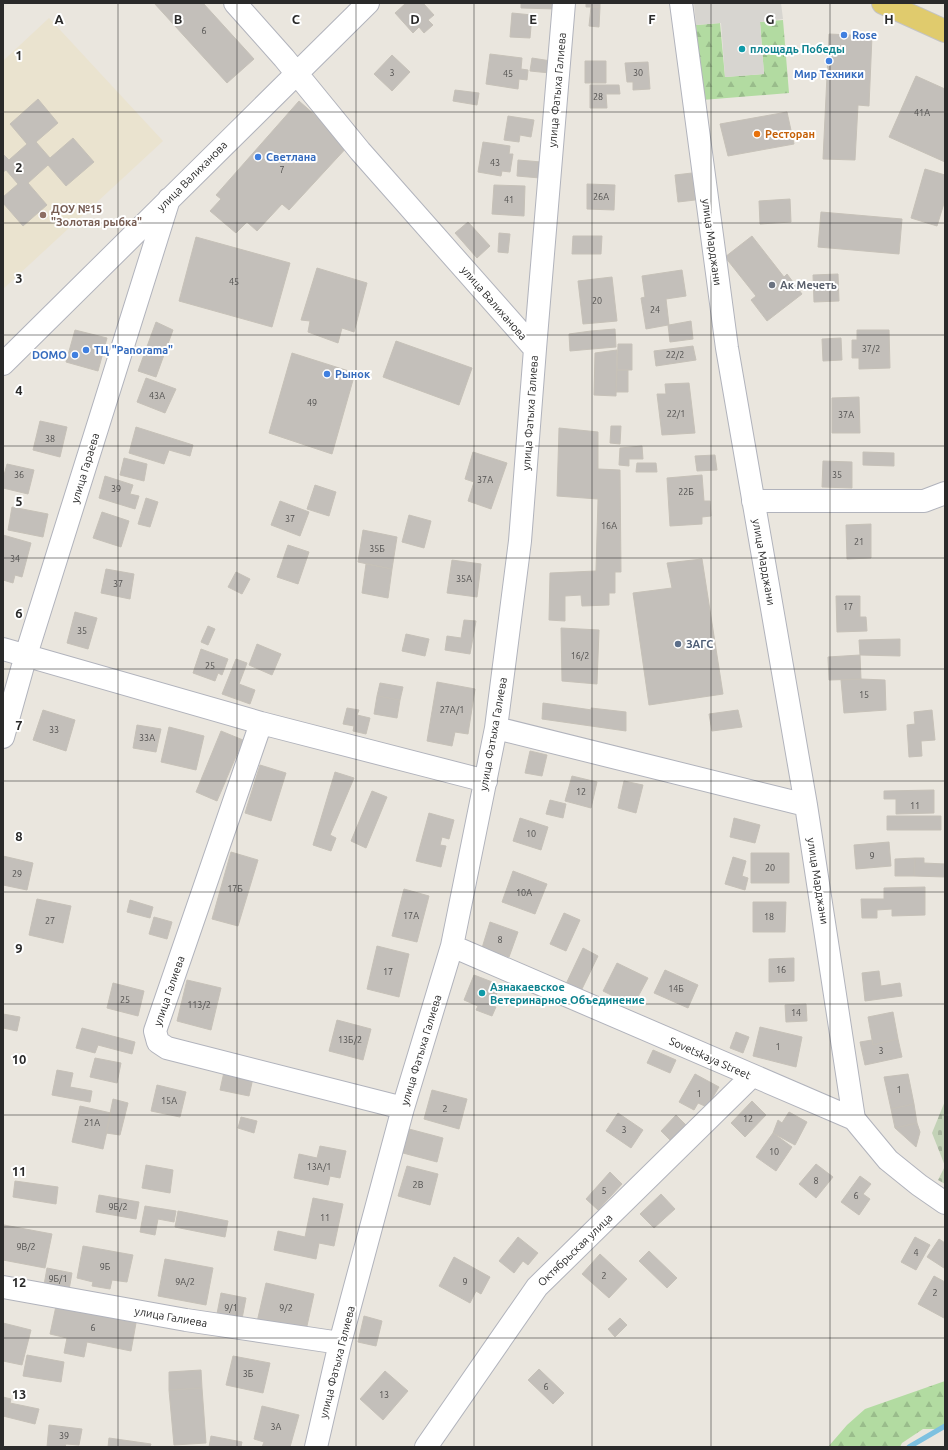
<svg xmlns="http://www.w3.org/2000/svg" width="948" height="1450" font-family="Ubuntu,sans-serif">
  <defs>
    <pattern id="forest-firs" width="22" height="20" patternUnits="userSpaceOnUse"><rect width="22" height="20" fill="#b2dba1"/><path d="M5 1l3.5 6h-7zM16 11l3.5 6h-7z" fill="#99bc8b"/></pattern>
    <pattern id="cemetery-stones" width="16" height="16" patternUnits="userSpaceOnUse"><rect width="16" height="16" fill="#c3d2b7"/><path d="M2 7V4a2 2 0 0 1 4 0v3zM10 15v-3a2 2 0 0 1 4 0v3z" fill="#a8b49e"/></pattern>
  </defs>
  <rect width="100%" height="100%" fill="#eae6de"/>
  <path fill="#eae3cf" d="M 49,18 L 163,141 L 3,289 L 3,61 Z"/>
  <path fill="url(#forest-firs)" d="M 783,20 L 789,93 L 702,100 L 696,25 L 720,23 L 725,77 L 764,74 L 760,22 Z
    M 945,1381 L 945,1429 L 923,1429 L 902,1443 L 900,1447 L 828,1447 L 847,1425 L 865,1409 Z"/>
  <path fill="url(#cemetery-stones)" d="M 945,1101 L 945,1184 L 938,1180 L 945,1166 L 932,1133 Z"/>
  <path fill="#d7d5d0" d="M 694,3 L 781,3 L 783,19 L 760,22 L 764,74 L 725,77 L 721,23 L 696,25 Z"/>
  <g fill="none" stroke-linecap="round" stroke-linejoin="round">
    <path stroke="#7dc1e0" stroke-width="5" d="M 909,1447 L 945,1426"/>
  </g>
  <path fill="#c3bfba" stroke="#c6c1b8" d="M 154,3 L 203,3 L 254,59 L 227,83 Z
    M 406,3 L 423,3 L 434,15 L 428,20 L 433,25 L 424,33 L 419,27 L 413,33 L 395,13 Z
    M 521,3 L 557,3 L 557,9 L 521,8 Z
    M 586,3 L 600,3 L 600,7 L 586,7 Z
    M 591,7 L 600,7 L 599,27 L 589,26 Z
    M 512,13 L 532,15 L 530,38 L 510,37 Z
    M 829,34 L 872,36 L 869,106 L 858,105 L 855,160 L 823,159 Z
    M 490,54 L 522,58 L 521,69 L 528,70 L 527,80 L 519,79 L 518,89 L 486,84 Z
    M 392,55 L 410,72 L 392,91 L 374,74 Z
    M 532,58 L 551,61 L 550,73 L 530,71 Z
    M 585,61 L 606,61 L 606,83 L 585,83 Z
    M 648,62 L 650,89 L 633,90 L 633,82 L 627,82 L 625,63 Z
    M 916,76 L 945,89 L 945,162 L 889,137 Z
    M 590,85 L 619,85 L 620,94 L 606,94 L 607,108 L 590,108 Z
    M 455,90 L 479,93 L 477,105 L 453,101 Z
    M 38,99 L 58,123 L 36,142 L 50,158 L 73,138 L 94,162 L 66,186 L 48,165 L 28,183 L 47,205 L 23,226 L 3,203 L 3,197 L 18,184 L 6,170 L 3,172 L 3,154 L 9,160 L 27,144 L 10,124 Z
    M 299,101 L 349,145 L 289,210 L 282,204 L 257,231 L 247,222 L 236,233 L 210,211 L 221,199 L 216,195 Z
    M 787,112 L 794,144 L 728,156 L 720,124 Z
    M 508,116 L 534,120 L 531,137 L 520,135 L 519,142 L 504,140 Z
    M 483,142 L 510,146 L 509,154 L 513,154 L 510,172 L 502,171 L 501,176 L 478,172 Z
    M 518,160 L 541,162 L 540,178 L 517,176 Z
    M 925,169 L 945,175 L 945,200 L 937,226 L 911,218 Z
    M 692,173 L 695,200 L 678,202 L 675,175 Z
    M 587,184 L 615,185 L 614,210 L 587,209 Z
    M 494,185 L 525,186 L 524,216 L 492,214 Z
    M 790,199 L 791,222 L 760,224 L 759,201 Z
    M 821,212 L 902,219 L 899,254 L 818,247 Z
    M 468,222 L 490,246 L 477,258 L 455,233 Z
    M 499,233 L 510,234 L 508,253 L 498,252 Z
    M 573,236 L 602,236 L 601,254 L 572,254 Z
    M 752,236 L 784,277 L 787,274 L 802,294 L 767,321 L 751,300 L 756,296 L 725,257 Z
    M 196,237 L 290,263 L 272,327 L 179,301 Z
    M 317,268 L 367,283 L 354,332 L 342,328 L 338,343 L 308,332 L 310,321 L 301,320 Z
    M 682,270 L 686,296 L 666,299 L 669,325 L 691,321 L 693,339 L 670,342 L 668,325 L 646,329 L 641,298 L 645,297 L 642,276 Z
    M 838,274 L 839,301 L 814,302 L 813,275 Z
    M 612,277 L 617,321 L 583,324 L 578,281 Z
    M 156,322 L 173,330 L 156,377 L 138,371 Z
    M 615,329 L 616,347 L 592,349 L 591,331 Z
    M 75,330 L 107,338 L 98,371 L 66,362 Z
    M 857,330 L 889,330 L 890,368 L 859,369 L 859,358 L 852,358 L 852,340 L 857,340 Z
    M 591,331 L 592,349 L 570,351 L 569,334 Z
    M 841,338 L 842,360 L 823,361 L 822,339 Z
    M 396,341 L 472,368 L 459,405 L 383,377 Z
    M 618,344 L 632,344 L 632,370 L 617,370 Z
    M 693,346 L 696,360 L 656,366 L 654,351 Z
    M 617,350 L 616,396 L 594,395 L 595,353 Z
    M 292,353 L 355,373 L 332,454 L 269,433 Z
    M 617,370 L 628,370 L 628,392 L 616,392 Z
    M 146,378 L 176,389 L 165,413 L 137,402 Z
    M 689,383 L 695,433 L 662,435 L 657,394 L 666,394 L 665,384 Z
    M 859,397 L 860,433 L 832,433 L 832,398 Z
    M 40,421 L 67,427 L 60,457 L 33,450 Z
    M 611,426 L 621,426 L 620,444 L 610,443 Z
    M 136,427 L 193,445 L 190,456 L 169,450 L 164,464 L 129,453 Z
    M 559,428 L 598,432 L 598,469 L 620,470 L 621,572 L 615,572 L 615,593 L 609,593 L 609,605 L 582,606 L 581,595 L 565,596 L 565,621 L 549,620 L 550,573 L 596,571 L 598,499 L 557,496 Z
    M 642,446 L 643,459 L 629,459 L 629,466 L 619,465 L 620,448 Z
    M 473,452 L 507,463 L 491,509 L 468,501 L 474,482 L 465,479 Z
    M 863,452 L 894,453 L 894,466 L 863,465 Z
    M 715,455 L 717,470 L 697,471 L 695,456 Z
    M 124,458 L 147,464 L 144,481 L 120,475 Z
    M 823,461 L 852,462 L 852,488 L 822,487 Z
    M 637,463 L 656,463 L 657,472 L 636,472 Z
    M 7,464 L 34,470 L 28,494 L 3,488 L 3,479 Z
    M 702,475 L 704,501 L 710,501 L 711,516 L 702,517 L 702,524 L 670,526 L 667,478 Z
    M 105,476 L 133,485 L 130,494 L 139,496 L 135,509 L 99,498 Z
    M 315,485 L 336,492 L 329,516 L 307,509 Z
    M 146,498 L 158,502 L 150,527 L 138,524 Z
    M 280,501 L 309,512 L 300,536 L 271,525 Z
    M 12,507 L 48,514 L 43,537 L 8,530 Z
    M 102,512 L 129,521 L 121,547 L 93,538 Z
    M 409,515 L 431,521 L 424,548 L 402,542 Z
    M 871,524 L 871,558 L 847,559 L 846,525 Z
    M 363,530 L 397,537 L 392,569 L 358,562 Z
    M 3,535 L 31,543 L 22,577 L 15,575 L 13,583 L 3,580 Z
    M 288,545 L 309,552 L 298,584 L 277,577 Z
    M 702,559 L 723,694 L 649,705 L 633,593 L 672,588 L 667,563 Z
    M 452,560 L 481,564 L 477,597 L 447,593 Z
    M 366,564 L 392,569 L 388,598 L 362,593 Z
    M 106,569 L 134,574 L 130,599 L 101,593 Z
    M 236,572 L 250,579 L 242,594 L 228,587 Z
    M 836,596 L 860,596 L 860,617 L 866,617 L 867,631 L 837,632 Z
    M 75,612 L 97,618 L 88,649 L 67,643 Z
    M 464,620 L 476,621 L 470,654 L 445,650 L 447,636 L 461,638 Z
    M 208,626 L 215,629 L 208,645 L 201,642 Z
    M 561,628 L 599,630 L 597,684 L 562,681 Z
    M 406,634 L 429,639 L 425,656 L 402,651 Z
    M 900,639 L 900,656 L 860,655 L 859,640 Z
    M 257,644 L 281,654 L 272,675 L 249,665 Z
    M 201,649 L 228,659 L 222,675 L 218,673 L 215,681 L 193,673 Z
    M 860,655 L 861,679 L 829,680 L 828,657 Z
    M 236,659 L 247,663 L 239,684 L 255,690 L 250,704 L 222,694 Z
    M 861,679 L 885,680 L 886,710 L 844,713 L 841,680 Z
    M 437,682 L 475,689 L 468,734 L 455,732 L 452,746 L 427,741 Z
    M 380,683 L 403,687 L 400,700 L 377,696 Z
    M 377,696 L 400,700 L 397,718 L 374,714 Z
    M 543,703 L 592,710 L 591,708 L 626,712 L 626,731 L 542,719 Z
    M 347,708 L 359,710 L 357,715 L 370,718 L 366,734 L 353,731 L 354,726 L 343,724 Z
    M 43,710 L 75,720 L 66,751 L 33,740 Z
    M 738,710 L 742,727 L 712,731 L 709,714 Z
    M 932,710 L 935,740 L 921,741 L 922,756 L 909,757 L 907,725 L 915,724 L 914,712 Z
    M 137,725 L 161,729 L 156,752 L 133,748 Z
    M 169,727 L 204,736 L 196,770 L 161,762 Z
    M 221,731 L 243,740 L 217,801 L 196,792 Z
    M 530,751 L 547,755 L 542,776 L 525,773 Z
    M 260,765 L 286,773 L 271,821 L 245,813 Z
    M 335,772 L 354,778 L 330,835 L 336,838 L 331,851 L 313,845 Z
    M 572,776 L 597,782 L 591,808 L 565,801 Z
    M 624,781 L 643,785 L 636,813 L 618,808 Z
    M 934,790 L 934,813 L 896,814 L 896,799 L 884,799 L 884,791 Z
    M 372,791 L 387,797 L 366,848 L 351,841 Z
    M 550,800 L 566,804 L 563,818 L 546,814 Z
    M 429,813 L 454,820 L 449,839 L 442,837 L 440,845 L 446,846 L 441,867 L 416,861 Z
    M 887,816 L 941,816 L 941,830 L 887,830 Z
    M 520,818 L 548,827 L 541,850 L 513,841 Z
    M 734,818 L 760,825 L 755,843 L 730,837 Z
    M 889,842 L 891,866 L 856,869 L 854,845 Z
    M 231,852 L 258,860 L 238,926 L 212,919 Z
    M 751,853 L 789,853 L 789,883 L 751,883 Z
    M 3,856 L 33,863 L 27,890 L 3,885 Z
    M 733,857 L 746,861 L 742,876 L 748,878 L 745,890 L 725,884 Z
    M 915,858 L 914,876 L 895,876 L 895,859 Z
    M 915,858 L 924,858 L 924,863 L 945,864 L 945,877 L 914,876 Z
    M 513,871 L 547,884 L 535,914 L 502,902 Z
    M 925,887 L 925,915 L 892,916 L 892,909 L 877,910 L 877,918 L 862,918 L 861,899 L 884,899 L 884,888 Z
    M 404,889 L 429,896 L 417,942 L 392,936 Z
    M 37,899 L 71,906 L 63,943 L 29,935 Z
    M 130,900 L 153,907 L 150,918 L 127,912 Z
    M 753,902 L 786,902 L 785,932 L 753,932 Z
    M 564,913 L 580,920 L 566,951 L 550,944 Z
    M 154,917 L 172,922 L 167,939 L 149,934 Z
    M 490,922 L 518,932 L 509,957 L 482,948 Z
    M 377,946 L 409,954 L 399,997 L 367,989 Z
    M 583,948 L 598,956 L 581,991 L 566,984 Z
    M 794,958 L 794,981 L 769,982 L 769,959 Z
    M 617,963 L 648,978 L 633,1006 L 603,991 Z
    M 665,970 L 698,985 L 688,1008 L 654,993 Z
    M 879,971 L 881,986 L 900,983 L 902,996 L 865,1001 L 862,973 Z
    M 474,975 L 500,985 L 492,1006 L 496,1007 L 492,1016 L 476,1010 L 478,1006 L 464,1000 Z
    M 187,980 L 221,988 L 211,1030 L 177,1021 Z
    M 113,983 L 144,991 L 138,1016 L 107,1008 Z
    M 806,1004 L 807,1021 L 786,1022 L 785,1005 Z
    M 893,1012 L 898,1039 L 873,1045 L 868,1017 Z
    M 3,1014 L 20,1017 L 17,1031 L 3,1028 Z
    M 337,1020 L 371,1029 L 363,1060 L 329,1051 Z
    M 760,1027 L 802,1037 L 796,1067 L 753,1056 Z
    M 82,1028 L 135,1042 L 132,1054 L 98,1045 L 95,1053 L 76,1048 Z
    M 736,1032 L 749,1037 L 743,1053 L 730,1048 Z
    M 898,1039 L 902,1057 L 865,1065 L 860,1042 L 872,1040 L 873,1045 Z
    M 653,1050 L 676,1060 L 670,1073 L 647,1063 Z
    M 95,1058 L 121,1063 L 117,1083 L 90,1077 Z
    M 57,1070 L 73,1073 L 70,1087 L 92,1091 L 90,1102 L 52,1095 Z
    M 224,1072 L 253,1078 L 249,1096 L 220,1090 Z
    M 695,1074 L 719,1087 L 707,1107 L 698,1103 L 694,1110 L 679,1102 Z
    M 908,1074 L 914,1104 L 891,1109 L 884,1077 Z
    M 157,1085 L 186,1092 L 180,1117 L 151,1111 Z
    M 432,1090 L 467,1099 L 459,1129 L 424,1119 Z
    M 113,1099 L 128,1103 L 120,1135 L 106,1133 Z
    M 752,1101 L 766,1115 L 745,1137 L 731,1123 Z
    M 914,1104 L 917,1123 L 895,1128 L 891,1109 Z
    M 80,1106 L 111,1113 L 103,1149 L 72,1142 Z
    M 789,1112 L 807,1122 L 795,1145 L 773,1133 L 778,1120 L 782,1123 Z
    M 618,1113 L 643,1130 L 631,1148 L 606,1131 Z
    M 676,1115 L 687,1126 L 672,1142 L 661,1131 Z
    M 241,1117 L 257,1121 L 254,1133 L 238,1128 Z
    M 917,1123 L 920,1132 L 916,1147 L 895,1128 Z
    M 409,1129 L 443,1138 L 437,1162 L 403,1153 Z
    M 773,1133 L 792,1147 L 776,1171 L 756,1157 Z
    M 320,1146 L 346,1151 L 340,1178 L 330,1176 L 328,1185 L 294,1178 L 299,1154 L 317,1158 Z
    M 816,1164 L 833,1177 L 816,1198 L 799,1184 Z
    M 146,1165 L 173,1170 L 170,1193 L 142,1188 Z
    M 407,1166 L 438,1174 L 430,1205 L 398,1196 Z
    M 610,1172 L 622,1184 L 598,1210 L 586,1199 Z
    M 860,1176 L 871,1184 L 863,1194 L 870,1199 L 859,1215 L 841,1202 Z
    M 15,1181 L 58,1187 L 56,1204 L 13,1197 Z
    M 661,1194 L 675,1209 L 654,1228 L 640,1214 Z
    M 99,1195 L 139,1202 L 136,1219 L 96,1212 Z
    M 313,1198 L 343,1204 L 334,1246 L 319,1243 L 316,1259 L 274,1250 L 278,1231 L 305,1237 Z
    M 145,1206 L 176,1211 L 174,1222 L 158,1219 L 155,1235 L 140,1232 Z
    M 178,1211 L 228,1221 L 225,1237 L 175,1227 Z
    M 4,1225 L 52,1234 L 45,1268 L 3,1260 Z
    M 518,1237 L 538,1253 L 528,1265 L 523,1261 L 514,1273 L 499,1261 Z
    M 915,1237 L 930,1245 L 916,1270 L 901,1262 Z
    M 939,1239 L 945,1243 L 945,1266 L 944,1268 L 927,1257 Z
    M 83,1246 L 133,1255 L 127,1282 L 112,1280 L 110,1289 L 92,1286 L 93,1282 L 77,1278 Z
    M 649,1251 L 677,1278 L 667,1288 L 639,1261 Z
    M 600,1254 L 627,1279 L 609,1298 L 582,1274 Z
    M 454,1257 L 490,1277 L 481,1294 L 476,1291 L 470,1303 L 439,1286 Z
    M 165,1259 L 213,1268 L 206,1305 L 158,1296 Z
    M 47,1268 L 72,1273 L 69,1290 L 44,1285 Z
    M 934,1276 L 945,1282 L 945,1316 L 944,1318 L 918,1304 Z
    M 266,1283 L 314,1294 L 305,1335 L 257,1322 Z
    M 221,1293 L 246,1298 L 241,1324 L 216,1319 Z
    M 56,1306 L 136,1323 L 131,1351 L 87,1342 L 84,1357 L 64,1353 L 67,1338 L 50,1334 Z
    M 364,1316 L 382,1321 L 376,1346 L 358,1342 Z
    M 620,1318 L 627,1325 L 615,1337 L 608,1329 Z
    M 3,1323 L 31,1330 L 22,1365 L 3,1361 Z
    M 27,1355 L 64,1362 L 61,1382 L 23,1376 Z
    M 233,1356 L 270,1363 L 263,1393 L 226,1385 Z
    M 539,1369 L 564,1393 L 553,1404 L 528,1380 Z
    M 201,1370 L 202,1388 L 169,1390 L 169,1372 Z
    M 385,1371 L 408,1391 L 383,1420 L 360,1399 Z
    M 202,1388 L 206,1443 L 174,1445 L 169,1390 Z
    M 3,1397 L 11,1399 L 7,1417 L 3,1416 Z
    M 10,1403 L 39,1409 L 35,1424 L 7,1417 Z
    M 262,1406 L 299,1415 L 290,1447 L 262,1447 L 264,1442 L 254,1439 Z
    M 49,1425 L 82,1429 L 79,1445 L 66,1444 L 65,1447 L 47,1447 Z
    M 211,1436 L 242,1442 L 241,1447 L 209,1447 Z
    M 109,1438 L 151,1444 L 150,1447 L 108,1447 Z"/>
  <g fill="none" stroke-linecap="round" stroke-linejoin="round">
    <defs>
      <path id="minor" d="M 235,3 L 284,58 L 360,151 L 535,349
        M 681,3 L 727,348 L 806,805 L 854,1119
        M 3,364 L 368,3
        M 753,501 L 924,501 L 945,493
        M 3,649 L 261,723 L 486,781
        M 261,723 L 155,1031 L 158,1042 L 167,1048 L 403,1108
        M 496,728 L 806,805
        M 3,737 L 26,655 L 169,199
        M 452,946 L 854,1119 L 888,1160 L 919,1185 L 945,1203
        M 3,1287 L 186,1320 L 340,1343
        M 316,1447 L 340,1343 L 403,1108 L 452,946 L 496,728 L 520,541 L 535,349 L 564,3
        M 426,1447 L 537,1287 L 752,1076"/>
      <path id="major" d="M 883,3 L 945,31"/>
    </defs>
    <use href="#minor" stroke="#b1b3bc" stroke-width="24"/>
    <use href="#major" stroke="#c3c3c3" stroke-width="24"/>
    <use href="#minor" stroke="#fff" stroke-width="22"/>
    <use href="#major" stroke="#e0cb6d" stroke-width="22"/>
  </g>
  <path fill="none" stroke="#2a2a2a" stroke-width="1" stroke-opacity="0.55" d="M 118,3 L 118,1447M 237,3 L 237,1447M 356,3 L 356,1447M 474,3 L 474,1447M 592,3 L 592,1447M 711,3 L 711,1447M 830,3 L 830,1447M 3,112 L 945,112M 3,223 L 945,223M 3,335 L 945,335M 3,446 L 945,446M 3,558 L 945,558M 3,669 L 945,669M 3,781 L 945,781M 3,892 L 945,892M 3,1004 L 945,1004M 3,1115 L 945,1115M 3,1227 L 945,1227M 3,1338 L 945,1338"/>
  <g fill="#3f7fe0" stroke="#fff" stroke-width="1.5">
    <circle cx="844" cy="35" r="4"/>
    <circle cx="829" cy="61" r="4"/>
    <circle cx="258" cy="157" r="4"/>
    <circle cx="86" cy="350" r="4"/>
    <circle cx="75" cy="355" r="4"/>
    <circle cx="327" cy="374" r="4"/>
  </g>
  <g fill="#0f9aa8" stroke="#fff" stroke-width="1.5">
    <circle cx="742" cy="49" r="4"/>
    <circle cx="482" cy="993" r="4"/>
  </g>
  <circle fill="#e8710a" stroke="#fff" stroke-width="1.5" cx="757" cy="134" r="4"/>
  <circle fill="#8d6e63" stroke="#fff" stroke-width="1.5" cx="43" cy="215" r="4"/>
  <circle fill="#6b7280" stroke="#fff" stroke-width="1.5" cx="772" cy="285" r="4"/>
  <circle fill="#5c6f8a" stroke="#fff" stroke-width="1.5" cx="678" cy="644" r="4"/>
  <g text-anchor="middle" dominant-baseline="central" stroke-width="4" stroke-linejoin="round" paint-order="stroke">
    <g font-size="9" fill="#504f4e">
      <text x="204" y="31">6</text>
      <text x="392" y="73">3</text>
      <text x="638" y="73">30</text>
      <text x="508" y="74">45</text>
      <text x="598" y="97">28</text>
      <text x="922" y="113">41А</text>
      <text x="495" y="163">43</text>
      <text x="282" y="170">7</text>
      <text x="601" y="197">26А</text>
      <text x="509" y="200">41</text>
      <text x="234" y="282">45</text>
      <text x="597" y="301">20</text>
      <text x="655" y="310">24</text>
      <text x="871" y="349">37/2</text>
      <text x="675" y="355">22/2</text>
      <text x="157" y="396">43А</text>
      <text x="312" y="403">49</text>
      <text x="676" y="414">22/1</text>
      <text x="846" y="415">37А</text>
      <text x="50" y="439">38</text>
      <text x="19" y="475">36</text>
      <text x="837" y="475">35</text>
      <text x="485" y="480">37А</text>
      <text x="116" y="489">39</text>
      <text x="686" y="492">22Б</text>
      <text x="290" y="519">37</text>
      <text x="609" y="526">16А</text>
      <text x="859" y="542">21</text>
      <text x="377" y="549">35Б</text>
      <text x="15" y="559">34</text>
      <text x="464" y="579">35А</text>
      <text x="118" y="584">37</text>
      <text x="848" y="607">17</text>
      <text x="82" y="631">35</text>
      <text x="580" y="656">16/2</text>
      <text x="210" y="666">25</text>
      <text x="864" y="695">15</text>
      <text x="452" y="710">27А/1</text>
      <text x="54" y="730">33</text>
      <text x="147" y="738">33А</text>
      <text x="581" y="792">12</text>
      <text x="915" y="806">11</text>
      <text x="531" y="834">10</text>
      <text x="872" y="856">9</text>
      <text x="770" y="868">20</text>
      <text x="17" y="874">29</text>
      <text x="235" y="889">17Б</text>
      <text x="524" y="893">10А</text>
      <text x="411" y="916">17А</text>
      <text x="769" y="917">18</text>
      <text x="50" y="921">27</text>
      <text x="500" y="940">8</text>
      <text x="781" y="970">16</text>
      <text x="388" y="972">17</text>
      <text x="676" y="989">14Б</text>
      <text x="125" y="1000">25</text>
      <text x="199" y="1005">113/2</text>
      <text x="796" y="1013">14</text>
      <text x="350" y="1040">13Б/2</text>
      <text x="778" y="1047">1</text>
      <text x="881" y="1051">3</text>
      <text x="899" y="1090">1</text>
      <text x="699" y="1094">1</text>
      <text x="169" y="1101">15А</text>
      <text x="445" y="1109">2</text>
      <text x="748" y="1119">12</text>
      <text x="92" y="1123">21А</text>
      <text x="624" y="1130">3</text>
      <text x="774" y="1152">10</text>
      <text x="319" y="1167">13А/1</text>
      <text x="816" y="1181">8</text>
      <text x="418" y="1185">2В</text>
      <text x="604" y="1191">5</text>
      <text x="856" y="1196">6</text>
      <text x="118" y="1207">9Б/2</text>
      <text x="325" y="1218">11</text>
      <text x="26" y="1247">9В/2</text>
      <text x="916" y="1253">4</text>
      <text x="105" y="1267">9Б</text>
      <text x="604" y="1276">2</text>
      <text x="58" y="1279">9Б/1</text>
      <text x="185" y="1282">9А/2</text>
      <text x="465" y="1282">9</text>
      <text x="935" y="1293">2</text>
      <text x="231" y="1308">9/1</text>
      <text x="286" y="1308">9/2</text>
      <text x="93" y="1328">6</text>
      <text x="248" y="1374">3Б</text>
      <text x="546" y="1387">6</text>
      <text x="384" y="1395">13</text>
      <text x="276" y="1427">3А</text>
      <text x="64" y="1436">39</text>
    </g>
    <g font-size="11" font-weight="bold" fill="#366cbe" stroke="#fff" text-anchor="start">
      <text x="852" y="35">Rose</text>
      <text x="829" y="74" text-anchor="middle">Мир Техники</text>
      <text x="266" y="157">Светлана</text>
      <text x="94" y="350">ТЦ "Panorama"</text>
      <text x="67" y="355" text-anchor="end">DOMO</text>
      <text x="335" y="374">Рынок</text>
    </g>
    <g font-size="11" font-weight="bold" fill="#0d838f" stroke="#fff" text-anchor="start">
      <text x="750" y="49">площадь Победы</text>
      <text x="490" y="987">Азнакаевское<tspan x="490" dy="13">Ветеринарное Объединение</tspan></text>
    </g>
    <g font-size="11" fill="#2a2a2a" stroke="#fff">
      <text transform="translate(557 90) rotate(-85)">улица Фатыха Галиева</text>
      <text transform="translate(192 176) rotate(-45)">улица Валиханова</text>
      <text transform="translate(712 242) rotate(82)">улица Марджани</text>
      <text transform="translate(494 303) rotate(49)">улица Валиханова</text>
      <text transform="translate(530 413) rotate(-86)">улица Фатыха Галиева</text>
      <text transform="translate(85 468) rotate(-73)">улица Гараева</text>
      <text transform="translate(764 562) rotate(80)">улица Марджани</text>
      <text transform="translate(493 734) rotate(-80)">улица Фатыха Галиева</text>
      <text transform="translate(818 881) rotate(81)">улица Марджани</text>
      <text transform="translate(169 991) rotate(-71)">улица Галиева</text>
      <text transform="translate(421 1050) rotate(-73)">улица Фатыха Галиева</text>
      <text transform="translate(710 1058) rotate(24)">Sovetskaya Street</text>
      <text transform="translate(575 1250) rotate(-44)">Октябрьская улица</text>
      <text transform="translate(171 1317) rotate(10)">улица Галиева</text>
      <text transform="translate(337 1362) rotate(-76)">улица Фатыха Галиева</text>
    </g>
    <g font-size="11" font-weight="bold" fill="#c56008" stroke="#fff" text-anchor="start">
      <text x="765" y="134">Ресторан</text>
    </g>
    <g font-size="11" font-weight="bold" fill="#785e54" stroke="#fff" text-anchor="start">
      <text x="51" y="209">ДОУ №15<tspan x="51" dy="13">"Золотая рыбка"</tspan></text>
    </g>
    <g font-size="11" font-weight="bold" fill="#5b616d" stroke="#fff" text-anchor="start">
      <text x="780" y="285">Ак Мечеть</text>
    </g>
    <g font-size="11" font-weight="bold" fill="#4e5e75" stroke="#fff" text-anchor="start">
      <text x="686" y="644">ЗАГС</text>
    </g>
  </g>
  <g font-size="13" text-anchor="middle" font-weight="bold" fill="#2a2a2a" stroke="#fff" stroke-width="4" stroke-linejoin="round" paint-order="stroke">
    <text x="59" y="24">A</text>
    <text x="178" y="24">B</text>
    <text x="296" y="24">C</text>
    <text x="415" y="24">D</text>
    <text x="533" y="24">E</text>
    <text x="652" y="24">F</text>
    <text x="770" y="24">G</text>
    <text x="889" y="24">H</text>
    <text x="19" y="60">1</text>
    <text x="19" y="172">2</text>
    <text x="19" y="283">3</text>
    <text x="19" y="395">4</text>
    <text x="19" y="506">5</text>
    <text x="19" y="618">6</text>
    <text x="19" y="730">7</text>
    <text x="19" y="841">8</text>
    <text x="19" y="953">9</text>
    <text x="19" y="1064">10</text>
    <text x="19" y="1176">11</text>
    <text x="19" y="1287">12</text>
    <text x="19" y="1399">13</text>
  </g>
  <rect width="948" height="1450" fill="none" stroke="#2a2a2a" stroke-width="8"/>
</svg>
